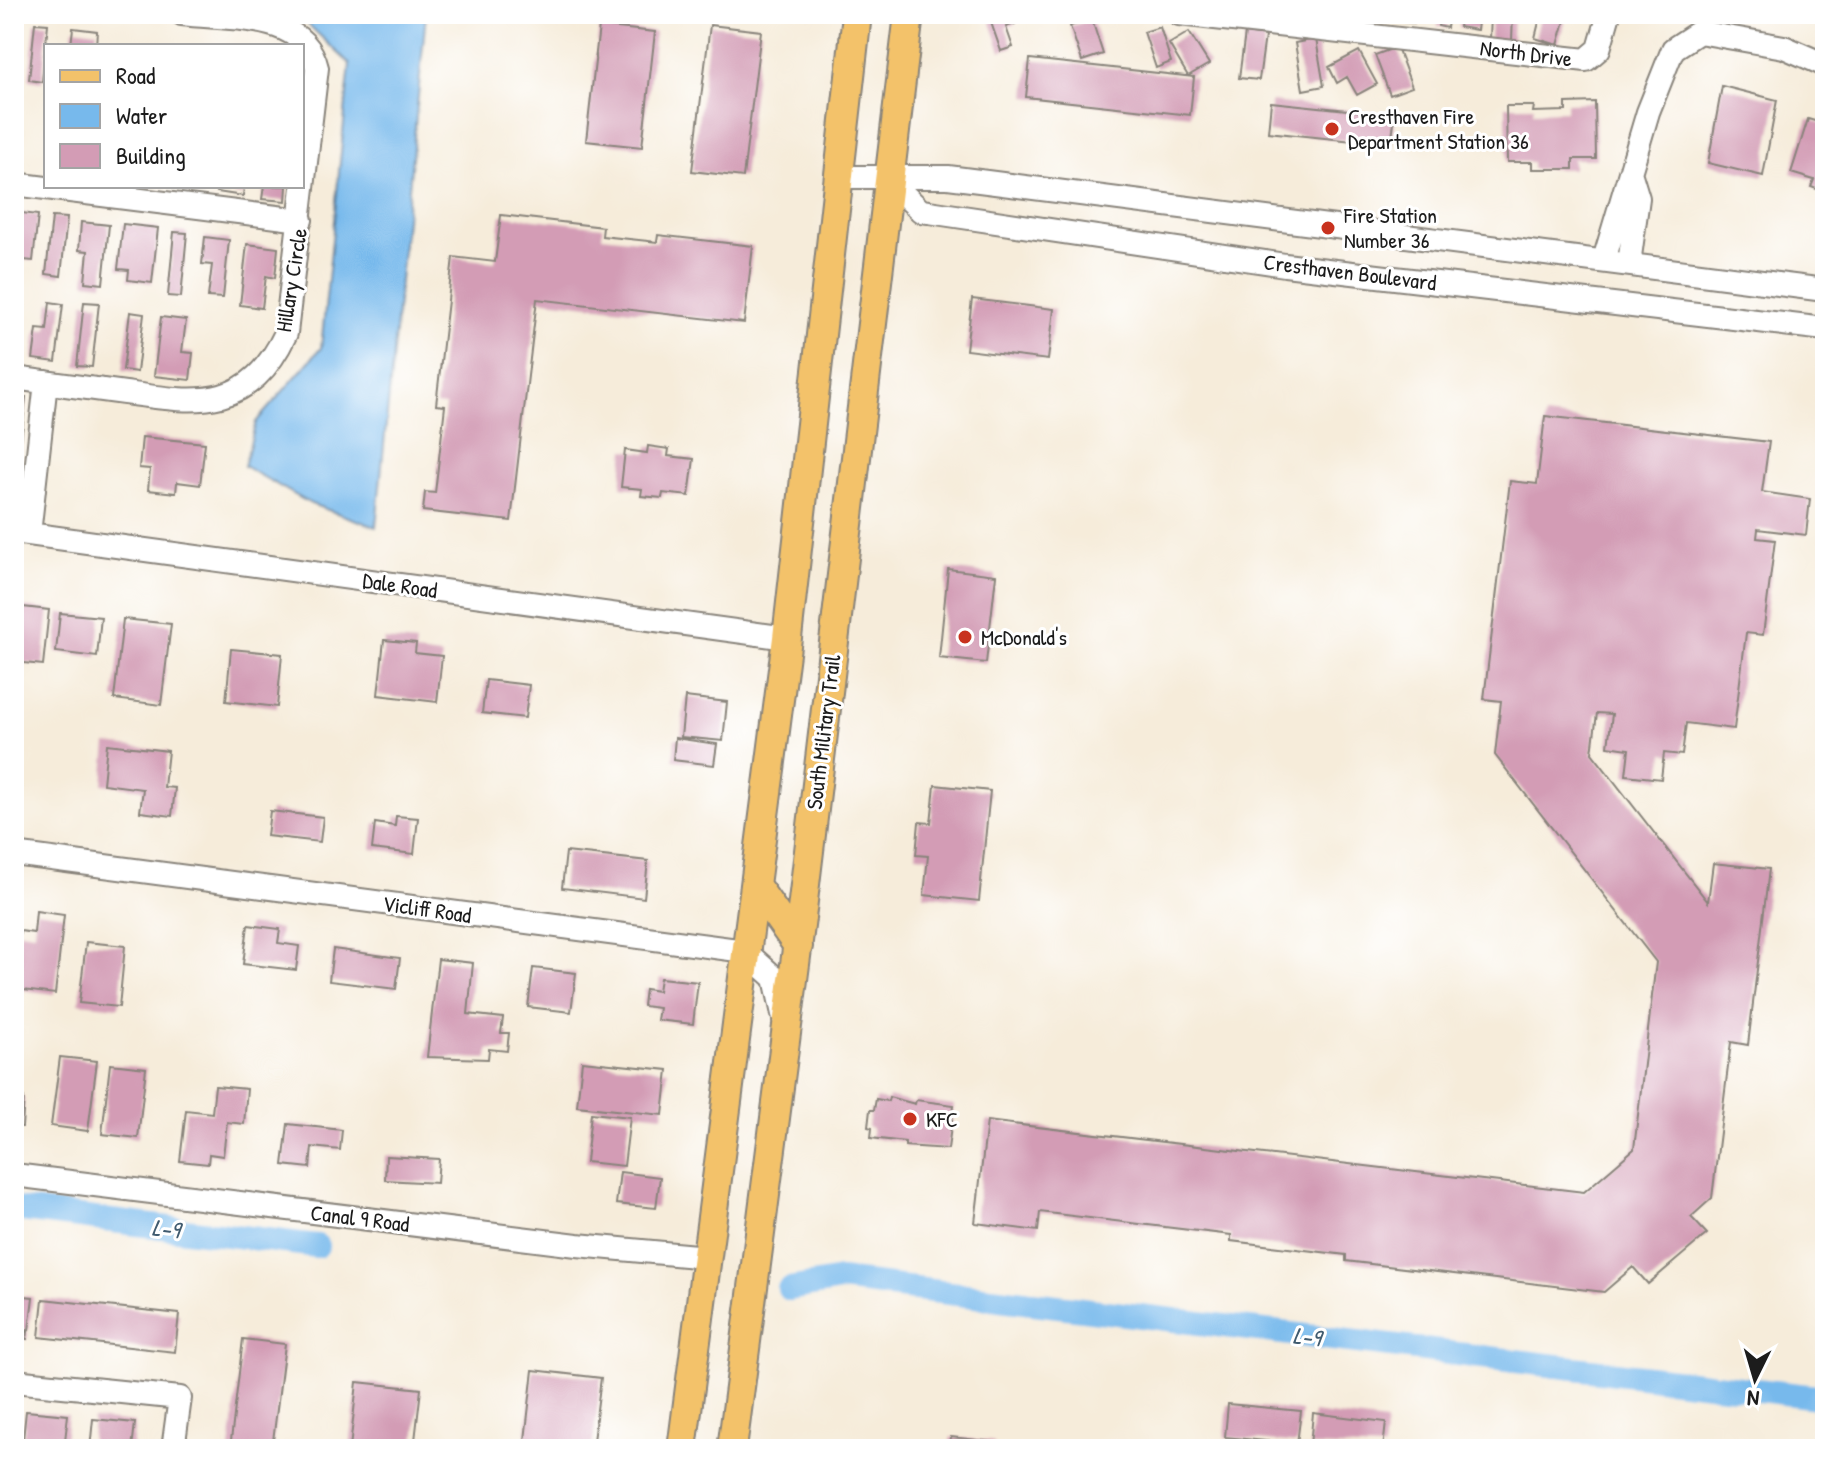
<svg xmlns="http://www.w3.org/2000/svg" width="1839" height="1463" font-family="'Patrick Hand',sans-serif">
  <rect width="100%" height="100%" fill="#fff"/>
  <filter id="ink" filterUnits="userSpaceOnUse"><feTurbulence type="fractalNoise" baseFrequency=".0125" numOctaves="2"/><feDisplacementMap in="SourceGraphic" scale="16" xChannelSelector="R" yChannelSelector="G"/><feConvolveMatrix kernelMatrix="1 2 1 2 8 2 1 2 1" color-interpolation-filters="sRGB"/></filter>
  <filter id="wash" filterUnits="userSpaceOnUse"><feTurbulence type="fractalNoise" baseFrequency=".006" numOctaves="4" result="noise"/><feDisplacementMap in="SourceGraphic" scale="32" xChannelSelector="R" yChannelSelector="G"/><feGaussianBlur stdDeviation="1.8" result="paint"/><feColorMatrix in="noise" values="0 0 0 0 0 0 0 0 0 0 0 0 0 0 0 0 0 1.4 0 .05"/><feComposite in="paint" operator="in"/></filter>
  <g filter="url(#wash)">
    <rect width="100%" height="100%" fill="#f6ecda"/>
    <path fill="#77b9ec" stroke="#4a6a84" stroke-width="2" d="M 297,14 L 426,14 L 376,527 L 311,504 L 244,466 L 256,422 L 321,348 L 350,64 Z"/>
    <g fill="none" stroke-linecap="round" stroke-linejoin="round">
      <path stroke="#77b9ec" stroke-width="24" d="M 14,1209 L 317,1246
        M 789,1289 L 840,1280 L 1825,1398"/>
    </g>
    <g id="blocks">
      <path fill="#d39cb5" d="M 988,14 L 1011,14 L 1015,24 L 1006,27 L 1013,47 L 1001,51 Z
        M 1398,14 L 1417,14 L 1417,23 L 1397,22 Z
        M 1439,14 L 1449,14 L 1447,28 L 1438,26 Z
        M 1461,14 L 1479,14 L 1477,30 L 1459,27 Z
        M 1491,14 L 1513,14 L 1512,41 L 1490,40 Z
        M 1541,14 L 1567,14 L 1558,45 L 1535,38 Z
        M 1092,20 L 1103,54 L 1082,61 L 1070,26 Z
        M 14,21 L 20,21 L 16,56 L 14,56 Z
        M 35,23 L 48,24 L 42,82 L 29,80 Z
        M 710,25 L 761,31 L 743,177 L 692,171 Z
        M 599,26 L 655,32 L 642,147 L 586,141 Z
        M 1160,27 L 1171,62 L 1156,68 L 1144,32 Z
        M 73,28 L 97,31 L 96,46 L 71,46 Z
        M 1189,32 L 1209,64 L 1188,76 L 1169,44 Z
        M 1245,33 L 1265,36 L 1259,80 L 1239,78 Z
        M 1316,39 L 1324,86 L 1303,90 L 1295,43 Z
        M 1397,47 L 1412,87 L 1390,95 L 1375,55 Z
        M 1359,51 L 1377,84 L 1357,95 L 1347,77 L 1337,83 L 1329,67 Z
        M 1030,59 L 1194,77 L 1190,115 L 1026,97 Z
        M 1722,86 L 1777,100 L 1763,176 L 1708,163 Z
        M 1271,102 L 1395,115 L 1391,145 L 1268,132 Z
        M 1595,102 L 1596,159 L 1573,159 L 1573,169 L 1532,169 L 1532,162 L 1507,162 L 1506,106 L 1534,106 L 1533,112 L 1566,111 L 1566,103 Z
        M 1808,119 L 1825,124 L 1825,192 L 1811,187 L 1814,180 L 1791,173 Z
        M 218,186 L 244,186 L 243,196 L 217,192 Z
        M 264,186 L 287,186 L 286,201 L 262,199 Z
        M 14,212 L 38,215 L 33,261 L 14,259 Z
        M 501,215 L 603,227 L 602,236 L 657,242 L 658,235 L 753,246 L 744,323 L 537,299 L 511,521 L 423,511 L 425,492 L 435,493 L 445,406 L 436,405 L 453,257 L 495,262 Z
        M 52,217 L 67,218 L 61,276 L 46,274 Z
        M 81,222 L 109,225 L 103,284 L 85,282 L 88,251 L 79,250 Z
        M 123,224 L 158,228 L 152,283 L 128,280 L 129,270 L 118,269 Z
        M 174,232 L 187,233 L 181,297 L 168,296 Z
        M 205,237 L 229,240 L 223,298 L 208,297 L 212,265 L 202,264 Z
        M 247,244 L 278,248 L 275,278 L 266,276 L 262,308 L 240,305 Z
        M 972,299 L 1054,309 L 1048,360 L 966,350 Z
        M 50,302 L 63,304 L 56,362 L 33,359 L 37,329 L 47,330 Z
        M 84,302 L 99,303 L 92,367 L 77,366 Z
        M 14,304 L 25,306 L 21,345 L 14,344 Z
        M 130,312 L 144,314 L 137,372 L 123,370 Z
        M 161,317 L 186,320 L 182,352 L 193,353 L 190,380 L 154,376 Z
        M 14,396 L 26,397 L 18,467 L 14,467 Z
        M 1545,416 L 1769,442 L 1762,492 L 1810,499 L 1806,535 L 1758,529 L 1757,538 L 1775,540 L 1763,635 L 1746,633 L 1734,729 L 1686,723 L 1682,755 L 1664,753 L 1661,779 L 1626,775 L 1629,749 L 1608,746 L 1612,714 L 1597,713 L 1592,753 L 1708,902 L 1713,863 L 1769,869 L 1748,1045 L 1731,1042 L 1712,1198 L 1691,1217 L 1707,1234 L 1648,1284 L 1633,1267 L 1604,1292 L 1346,1261 L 1346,1255 L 1231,1241 L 1231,1235 L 1040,1212 L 1038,1231 L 975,1223 L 987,1121 L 1584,1192 L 1634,1149 L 1656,962 L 1495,755 L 1501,701 L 1484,699 L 1510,481 L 1537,484 Z
        M 142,437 L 205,443 L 200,485 L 177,482 L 176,493 L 148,490 L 150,469 L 139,468 Z
        M 648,446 L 669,449 L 668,456 L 694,459 L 689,496 L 663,493 L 662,498 L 641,496 L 642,489 L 621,487 L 625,450 L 647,453 Z
        M 948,569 L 996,575 L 986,663 L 939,658 Z
        M 14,606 L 49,610 L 43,665 L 14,662 Z
        M 60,613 L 101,617 L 97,657 L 56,652 Z
        M 123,619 L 171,624 L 161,705 L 114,699 Z
        M 384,640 L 416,643 L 415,653 L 442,656 L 437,702 L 378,695 Z
        M 231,649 L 282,654 L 277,707 L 226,701 Z
        M 486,680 L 529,685 L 525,718 L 482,713 Z
        M 685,697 L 727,702 L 723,741 L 681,737 Z
        M 14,737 L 17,737 L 22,798 L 14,798 Z
        M 675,738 L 717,744 L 714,765 L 673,760 Z
        M 107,744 L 168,751 L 164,787 L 175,788 L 172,816 L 140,812 L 143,789 L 103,784 Z
        M 935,785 L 990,791 L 979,901 L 924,895 L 928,856 L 916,855 L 919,822 L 931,823 Z
        M 270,811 L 323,817 L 320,842 L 267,836 Z
        M 396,816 L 418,818 L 414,854 L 372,849 L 375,823 L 395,826 Z
        M 566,852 L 648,861 L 644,898 L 562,888 Z
        M 36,911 L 64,915 L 55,994 L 14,989 L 20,931 L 34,933 Z
        M 248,925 L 280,929 L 278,943 L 299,946 L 296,970 L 243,964 Z
        M 86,942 L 125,946 L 119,1007 L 79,1003 Z
        M 333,949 L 400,958 L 396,989 L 329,981 Z
        M 438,959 L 473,963 L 468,1014 L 503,1018 L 501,1033 L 509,1033 L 507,1051 L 489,1049 L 488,1059 L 427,1057 Z
        M 533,968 L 576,973 L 571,1012 L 528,1007 Z
        M 660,978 L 698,982 L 693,1024 L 657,1020 L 659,1008 L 643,1006 L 645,989 L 658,991 Z
        M 60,1057 L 97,1061 L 88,1131 L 51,1126 Z
        M 582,1061 L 668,1070 L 663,1115 L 577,1106 Z
        M 110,1064 L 146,1068 L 138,1138 L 102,1134 Z
        M 215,1086 L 247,1089 L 244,1124 L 227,1122 L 223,1156 L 209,1154 L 208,1164 L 180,1161 L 186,1110 L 212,1113 Z
        M 14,1096 L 24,1097 L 22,1127 L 14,1127 Z
        M 889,1097 L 915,1104 L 916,1100 L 954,1105 L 948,1149 L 905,1146 L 905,1142 L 871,1138 L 872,1128 L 868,1127 L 870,1110 L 874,1110 L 876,1099 L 888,1101 Z
        M 591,1113 L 630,1117 L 624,1166 L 586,1162 Z
        M 288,1124 L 342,1130 L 340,1150 L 312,1147 L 310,1168 L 283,1165 Z
        M 386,1156 L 439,1159 L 437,1183 L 385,1180 Z
        M 620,1172 L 660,1177 L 656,1208 L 616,1204 Z
        M 14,1295 L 33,1297 L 29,1330 L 14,1328 Z
        M 43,1299 L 179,1314 L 175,1352 L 39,1337 Z
        M 14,1331 L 28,1332 L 27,1339 L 14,1337 Z
        M 243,1339 L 285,1344 L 272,1449 L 230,1449 Z
        M 533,1370 L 601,1378 L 592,1449 L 524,1449 Z
        M 357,1382 L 421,1389 L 414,1449 L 350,1449 Z
        M 1228,1404 L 1301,1411 L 1297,1444 L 1225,1437 Z
        M 26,1411 L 68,1415 L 64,1449 L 22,1449 Z
        M 1313,1413 L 1386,1422 L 1383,1449 L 1310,1446 Z
        M 93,1419 L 135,1423 L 132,1449 L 90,1449 Z
        M 951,1437 L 994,1442 L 994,1449 L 949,1449 Z"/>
    </g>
  </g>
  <g filter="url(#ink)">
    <use href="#blocks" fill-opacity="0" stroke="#89847b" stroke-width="2"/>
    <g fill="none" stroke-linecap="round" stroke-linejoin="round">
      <defs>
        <path id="minor" d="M 1179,14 L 1586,60 L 1599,49 L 1609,14
          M 839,177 L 948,177 L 1825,290
          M 889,180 L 921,211 L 929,212 L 1285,265 L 1825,329
          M 14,184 L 301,220
          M 1604,260 L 1648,112 L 1673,49 L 1699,32 L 1784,47 L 1825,65
          M 1629,264 L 1638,198 L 1630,172
          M 14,378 C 51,383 88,388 125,393 C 199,403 249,412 286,333 L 317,68 C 304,12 229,20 182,14
          M 14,532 L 787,638
          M 29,534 L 46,382
          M 14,854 L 745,951 L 775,978 L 784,1019
          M 14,1175 L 577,1245 L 707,1257
          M 14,1381 L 180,1398 L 173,1449"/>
        <path id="major" d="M 755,885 L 798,946
          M 682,1449 L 787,638 L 857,14
          M 732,1449 L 801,918 L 909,14"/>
      </defs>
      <use href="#minor" stroke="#89847b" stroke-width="26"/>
      <use href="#major" stroke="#89847b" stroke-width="32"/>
      <use href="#minor" stroke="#fff" stroke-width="22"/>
      <use href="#major" stroke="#f3c26a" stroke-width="28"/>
    </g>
  </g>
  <g fill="#c8321e" stroke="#fff" stroke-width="3">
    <circle cx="1332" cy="129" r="8"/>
    <circle cx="1328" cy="228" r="8"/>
    <circle cx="965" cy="637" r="8"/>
    <circle cx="910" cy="1119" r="8"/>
  </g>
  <g text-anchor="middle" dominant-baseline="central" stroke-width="6" stroke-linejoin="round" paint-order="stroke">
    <g font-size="22" fill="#1c1c1c" stroke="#fff">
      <text transform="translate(1526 53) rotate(7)">North Drive</text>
      <text transform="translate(1350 272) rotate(7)">Cresthaven Boulevard</text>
      <text transform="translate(291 280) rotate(-81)">Hillary Circle</text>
      <text transform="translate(400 585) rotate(8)">Dale Road</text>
      <text transform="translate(823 732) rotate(-83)">South Military Trail</text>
      <text transform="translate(427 909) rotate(8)">Vicliff Road</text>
      <text transform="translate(360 1218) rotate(7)">Canal 9 Road</text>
    </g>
    <g font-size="22" fill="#1c1c1c" stroke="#fff" text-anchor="start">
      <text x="1348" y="116">Cresthaven Fire<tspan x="1348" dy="25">Department Station 36</tspan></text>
      <text x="1344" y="215">Fire Station<tspan x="1344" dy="25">Number 36</tspan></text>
      <text x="981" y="637">McDonald's</text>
      <text x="926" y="1119">KFC</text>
    </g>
    <g font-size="24" font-style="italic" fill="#405b6f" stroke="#fff">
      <text transform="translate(166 1228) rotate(7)">L-9</text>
      <text transform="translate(1307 1336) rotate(7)">L-9</text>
    </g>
  </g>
  <rect width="1839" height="1463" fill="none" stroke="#fff" stroke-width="48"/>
  <rect x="44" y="44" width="260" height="144" fill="#ffffff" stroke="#a4a4a4" stroke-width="2"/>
  <rect x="60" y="70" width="40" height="12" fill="#f3c26a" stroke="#a4a4a4" stroke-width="2"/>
  <text x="116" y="84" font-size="24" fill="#1c1c1c">Road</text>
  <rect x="60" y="104" width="40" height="24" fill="#77b9ec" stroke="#a4a4a4" stroke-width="2"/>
  <text x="116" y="124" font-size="24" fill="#1c1c1c">Water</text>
  <rect x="60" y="144" width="40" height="24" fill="#d39cb5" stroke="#a4a4a4" stroke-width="2"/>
  <text x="116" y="164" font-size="24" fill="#1c1c1c">Building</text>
  <g transform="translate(1755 1379) rotate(185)" stroke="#ffffff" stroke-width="6" paint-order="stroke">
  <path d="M0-6L14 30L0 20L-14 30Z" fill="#1c1c1c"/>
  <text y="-12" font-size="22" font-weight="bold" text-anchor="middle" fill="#1c1c1c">N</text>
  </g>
</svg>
